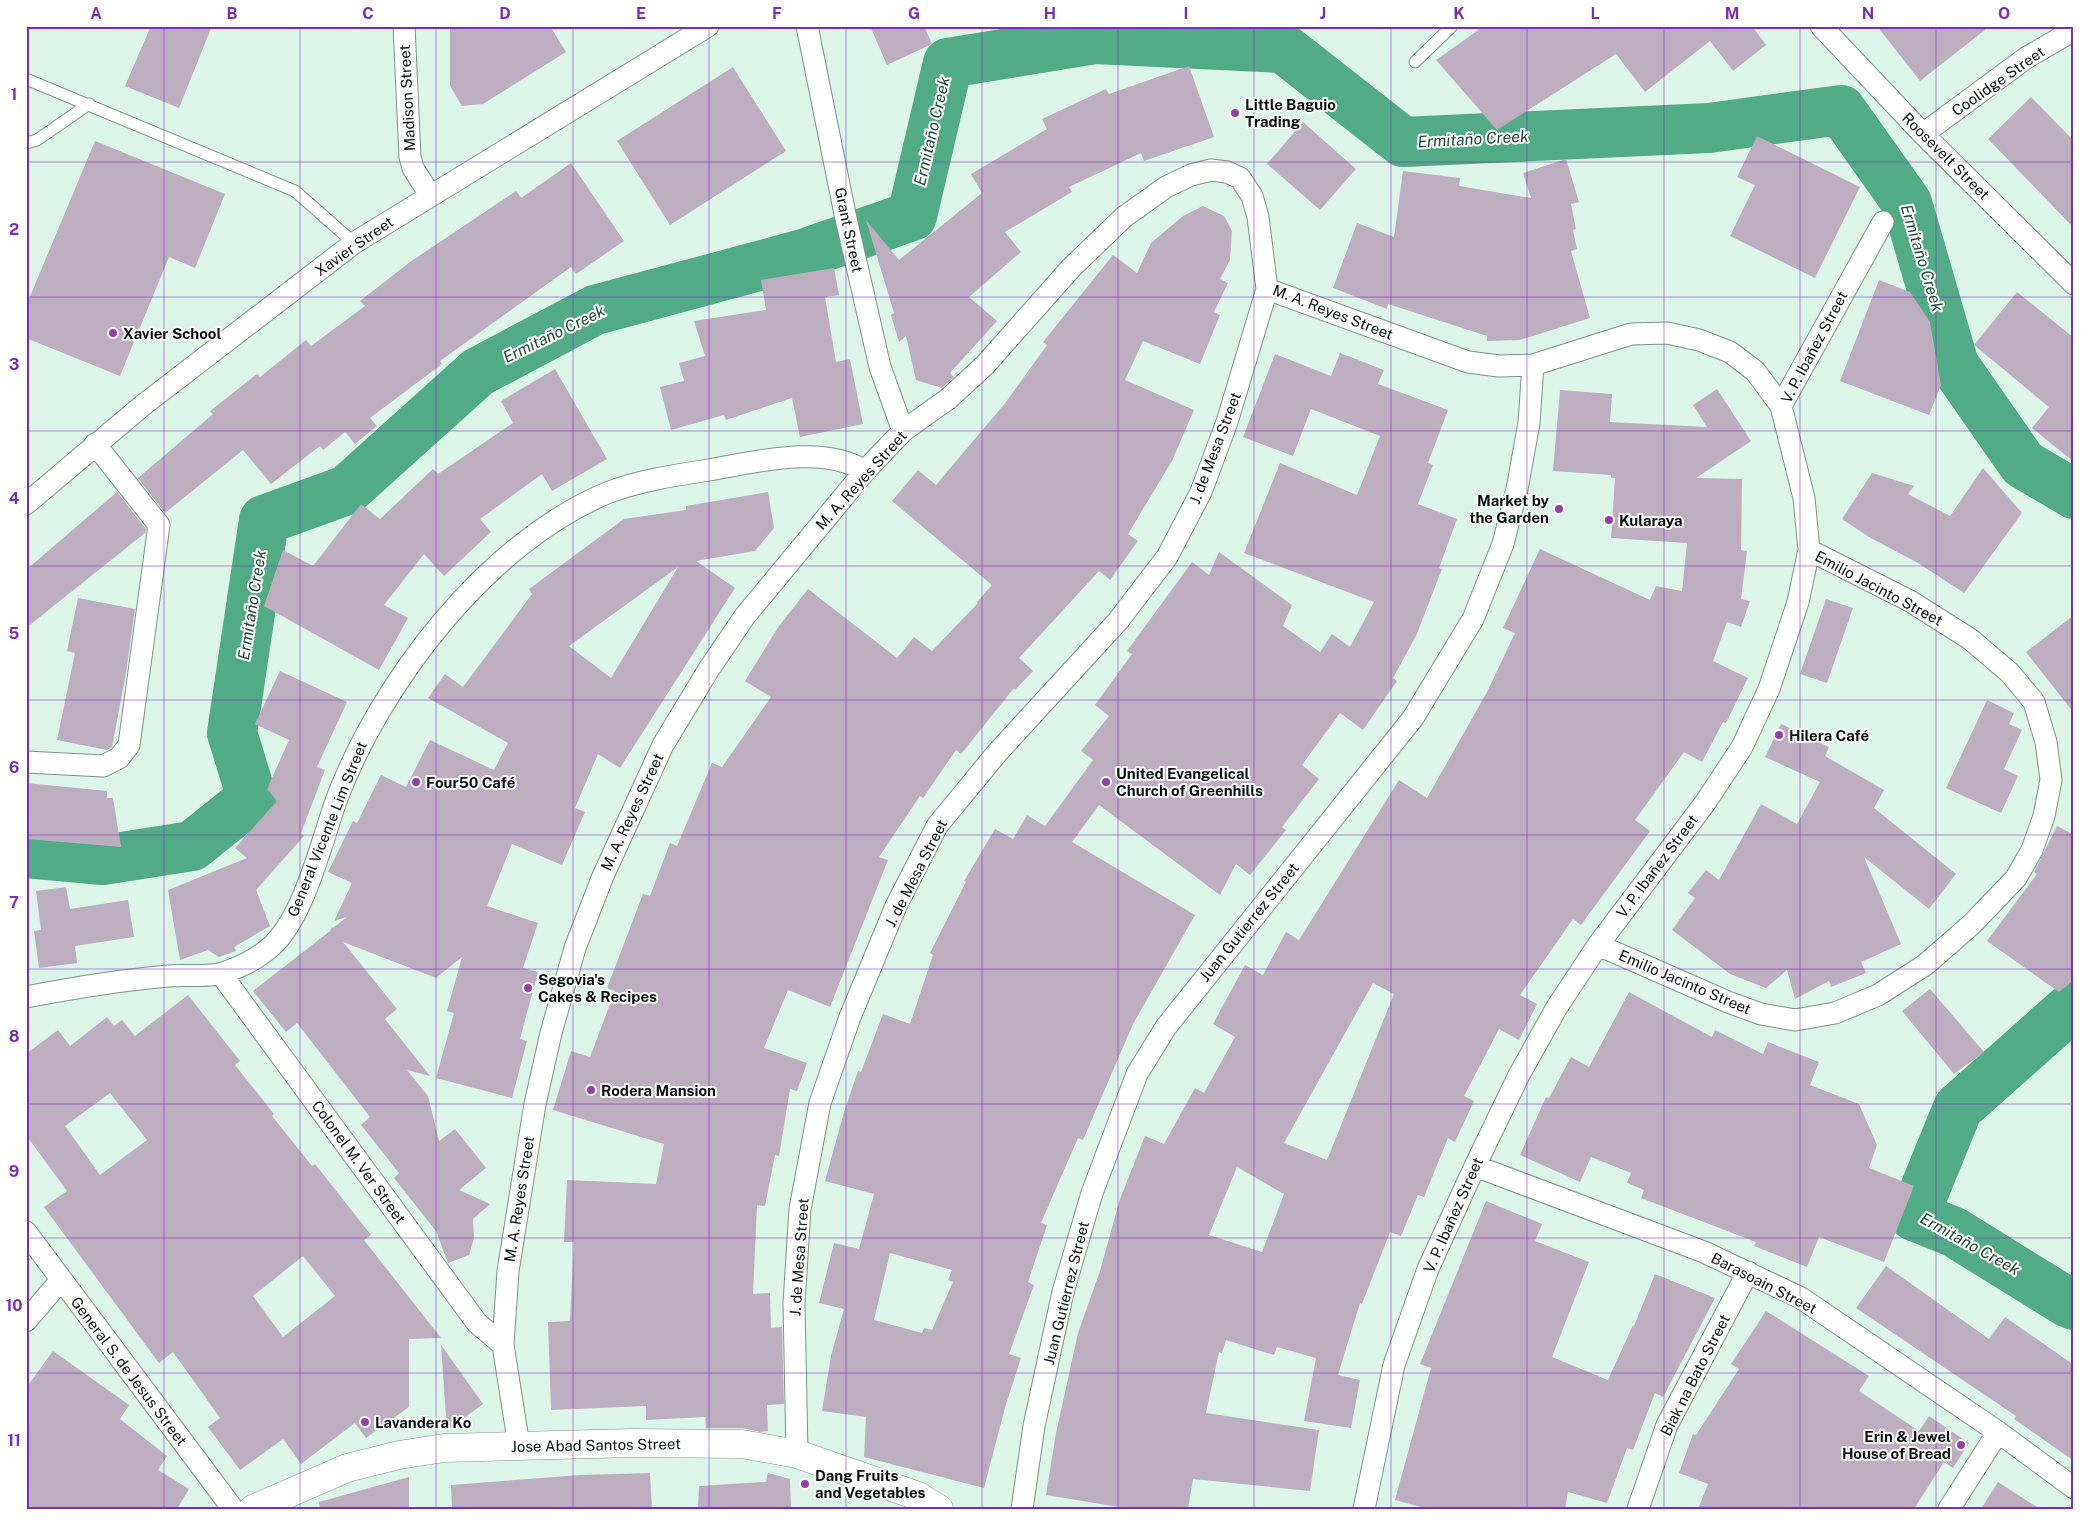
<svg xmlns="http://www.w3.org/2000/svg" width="2100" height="1535" font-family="'Public Sans',sans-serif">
  <rect width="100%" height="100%" fill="#ddf5e9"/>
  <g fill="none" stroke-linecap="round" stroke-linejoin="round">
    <path stroke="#51ab86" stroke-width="50" d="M 26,853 L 103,860 L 192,846 L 252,798 L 232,733 L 264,520 L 347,490 L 478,372 L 595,310 L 800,255 L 912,216 L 948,63 L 1095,39 L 1283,48 L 1403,142 L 1709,128 L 1841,110 L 1907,203 L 1954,365 L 2023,464 L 2074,494
      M 2074,1005 L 1958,1108 L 1914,1216 L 1954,1232 L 2067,1302 L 2074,1305"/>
  </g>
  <path fill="#bcadbf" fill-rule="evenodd" d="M 151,26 L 212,26 L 179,108 L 125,86 Z
    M 450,26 L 550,26 L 566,52 L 483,104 L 462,106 L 450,86 Z
    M 870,26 L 924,26 L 932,44 L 887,65 Z
    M 1484,26 L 1752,26 L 1766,45 L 1733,71 L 1710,41 L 1645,92 L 1616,54 L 1497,130 L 1436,60 Z
    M 1877,26 L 1990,26 L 1920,81 Z
    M 1189,66 L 1214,137 L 1144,161 L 1141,153 L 1069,187 L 1072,192 L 1005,232 L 1021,252 L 969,297 L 997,321 L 950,373 L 954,377 L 942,388 L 916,380 L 906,336 L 899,342 L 891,315 L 894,313 L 866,220 L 899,260 L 982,193 L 971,174 L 1047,129 L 1042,119 L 1106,89 L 1109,94 Z
    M 733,67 L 786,151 L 670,225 L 617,141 Z
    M 2031,97 L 2074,141 L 2074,228 L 1988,139 Z
    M 1303,122 L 1356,169 L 1320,210 L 1267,164 Z
    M 1757,136 L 1860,187 L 1815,278 L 1730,236 L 1755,185 L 1737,177 Z
    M 95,141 L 225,194 L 195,268 L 169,257 L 120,376 L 26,338 L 26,306 Z
    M 1566,159 L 1579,202 L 1571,204 L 1576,229 L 1573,230 L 1577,249 L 1571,251 L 1590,318 L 1520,340 L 1487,341 L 1487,336 L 1388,304 L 1387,309 L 1333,288 L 1357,223 L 1394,237 L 1403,171 L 1460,178 L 1459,186 L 1531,198 L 1523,173 Z
    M 571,163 L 624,241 L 576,274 L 571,267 L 440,361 L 442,364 L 370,418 L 377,426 L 355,444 L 345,432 L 323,450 L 320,446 L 271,484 L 243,450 L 165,513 L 138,478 L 213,414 L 210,411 L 257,374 L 260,377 L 306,340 L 311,346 L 365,306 L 360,301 L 410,262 L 516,191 L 521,198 Z
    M 1203,206 L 1224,216 L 1232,231 L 1230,260 L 1220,279 L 1228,283 L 1214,312 L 1220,315 L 1200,364 L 1143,341 L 1125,380 L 1194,410 L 1172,461 L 1128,534 L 1138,541 L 1110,580 L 1099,571 L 1019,658 L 1033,671 L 1015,690 L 1014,688 L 961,754 L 956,750 L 923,798 L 920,796 L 879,857 L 888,860 L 830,1007 L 788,990 L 764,1048 L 807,1063 L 797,1091 L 790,1089 L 779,1156 L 775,1155 L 765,1206 L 757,1205 L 753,1294 L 770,1293 L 771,1328 L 782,1327 L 784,1404 L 767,1405 L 768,1431 L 761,1432 L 742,1428 L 706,1428 L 705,1417 L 646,1420 L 646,1406 L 551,1410 L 548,1322 L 570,1321 L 574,1242 L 564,1242 L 567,1180 L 656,1184 L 664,1144 L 553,1110 L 571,1051 L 590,1057 L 615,991 L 607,988 L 643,894 L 650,896 L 670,843 L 677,846 L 712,763 L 722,767 L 771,697 L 745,681 L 779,626 L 808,589 L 897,658 L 914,637 L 932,651 L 978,603 L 977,602 L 992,585 L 892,501 L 918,470 L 936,485 L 1006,402 L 1047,345 L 1043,342 L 1113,255 L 1137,273 L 1151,243 L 1183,216 Z
    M 834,268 L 839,295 L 825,297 L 836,362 L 850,359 L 863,424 L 800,437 L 792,398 L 726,420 L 724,415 L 671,430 L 660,387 L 684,381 L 679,363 L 705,356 L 694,321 L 766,310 L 761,280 Z
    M 1879,280 L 1910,292 L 1930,322 L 1941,385 L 1929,415 L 1840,381 Z
    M 2017,292 L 2074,338 L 2074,462 L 2032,428 L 2049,407 L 1974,345 Z
    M 1340,353 L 1384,370 L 1378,384 L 1448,410 L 1428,463 L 1433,465 L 1418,504 L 1457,519 L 1439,568 L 1442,569 L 1416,636 L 1393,678 L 1397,681 L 1363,730 L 1340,713 L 1302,765 L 1319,779 L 1282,827 L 1286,830 L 1250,875 L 1236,864 L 1220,895 L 1099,805 L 1072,842 L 1195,915 L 1133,1024 L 1083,1140 L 1078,1138 L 1041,1223 L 1047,1225 L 1028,1282 L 1034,1285 L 1009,1354 L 1021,1358 L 1006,1404 L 984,1488 L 864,1457 L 866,1417 L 822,1411 L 831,1356 L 844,1309 L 819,1303 L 834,1243 L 859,1249 L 874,1194 L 825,1181 L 844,1112 L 858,1071 L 861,1072 L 883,1014 L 910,1024 L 933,955 L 930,953 L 966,882 L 964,881 L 995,829 L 1013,839 L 1027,815 L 1045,826 L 1093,760 L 1081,751 L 1109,716 L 1095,705 L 1132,654 L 1127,651 L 1192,562 L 1209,575 L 1219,552 L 1292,605 L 1283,626 L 1320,652 L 1332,634 L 1350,647 L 1374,602 L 1244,553 L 1280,463 L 1357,495 L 1380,436 L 1311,409 L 1293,456 L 1243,437 L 1275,354 L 1331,376 ZM 890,1253 L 952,1270 L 948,1280 L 953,1282 L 932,1330 L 924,1328 L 922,1333 L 874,1320 Z
    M 555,369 L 607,459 L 552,491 L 542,474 L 480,519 L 491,532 L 444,576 L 424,554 L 384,605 L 408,618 L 379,670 L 264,606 L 283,550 L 313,566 L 361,504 L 380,519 L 433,469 L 438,474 L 513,423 L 501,401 Z
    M 1717,389 L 1751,441 L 1696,478 L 1742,479 L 1741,550 L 1747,551 L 1741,599 L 1750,601 L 1741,627 L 1727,622 L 1713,661 L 1748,678 L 1726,723 L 1723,722 L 1702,762 L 1684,752 L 1635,820 L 1650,831 L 1581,925 L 1573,919 L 1520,995 L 1537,1004 L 1519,1040 L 1499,1029 L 1464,1096 L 1474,1101 L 1455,1142 L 1448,1138 L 1424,1197 L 1418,1195 L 1401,1236 L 1390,1232 L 1362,1304 L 1360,1303 L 1338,1375 L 1360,1380 L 1351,1428 L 1304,1421 L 1316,1358 L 1277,1347 L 1274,1355 L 1226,1340 L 1222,1353 L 1219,1352 L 1206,1413 L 1319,1430 L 1310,1491 L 1193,1479 L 1188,1509 L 1131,1509 L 1046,1495 L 1056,1433 L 1078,1333 L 1100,1271 L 1120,1199 L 1145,1136 L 1164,1144 L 1195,1088 L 1204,1093 L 1235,1037 L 1213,1024 L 1245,965 L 1263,975 L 1286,932 L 1299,940 L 1399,780 L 1427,798 L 1487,692 L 1515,633 L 1503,628 L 1540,549 L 1650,600 L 1656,586 L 1682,591 L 1687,543 L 1611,538 L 1615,478 L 1611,478 L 1611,475 L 1553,471 L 1560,390 L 1612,394 L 1610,422 L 1707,427 L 1693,405 ZM 1373,983 L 1394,994 L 1327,1160 L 1284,1143 ZM 1237,1167 L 1284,1194 L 1262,1252 L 1209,1235 Z
    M 1983,468 L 2022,513 L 1964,593 L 1918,563 L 1869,537 L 1842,519 L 1872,473 L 1914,486 L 1908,494 L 1950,516 Z
    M 117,492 L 146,529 L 145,533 L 26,628 L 26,570 Z
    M 768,492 L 774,528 L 755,551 L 696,561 L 735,588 L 620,768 L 598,754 L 575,808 L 585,812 L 562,865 L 512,844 L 487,906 L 538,923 L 523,968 L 538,972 L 520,1039 L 527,1041 L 512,1098 L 436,1078 L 454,1013 L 447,1011 L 462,957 L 436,978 L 343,942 L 397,1009 L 385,1019 L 430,1076 L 407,1070 L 428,1096 L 439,1141 L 455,1129 L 486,1168 L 459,1190 L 490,1204 L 473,1219 L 474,1238 L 469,1255 L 448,1263 L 436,1231 L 394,1178 L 399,1173 L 361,1125 L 370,1117 L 297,1023 L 286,1032 L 253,991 L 330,931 L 332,927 L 333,928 L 347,917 L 334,921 L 352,883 L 328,872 L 353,821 L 357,823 L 381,775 L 406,787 L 430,740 L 494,770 L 508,743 L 428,698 L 445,674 L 463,687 L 532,594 L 529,589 L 624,519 L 686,510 L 686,506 ZM 678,567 L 611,678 L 569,646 Z
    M 78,598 L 135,609 L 126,673 L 112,747 L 107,750 L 57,740 L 75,653 L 67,651 Z
    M 1826,599 L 1853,608 L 1827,683 L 1800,674 Z
    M 2074,615 L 2074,713 L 2026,652 Z
    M 280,671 L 347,702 L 317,767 L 325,770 L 301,833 L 304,836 L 256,890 L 270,926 L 234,947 L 236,951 L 219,957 L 208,950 L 180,960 L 168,890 L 247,858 L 235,848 L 277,801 L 267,789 L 289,740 L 255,724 Z
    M 1987,700 L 2014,713 L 2009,724 L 2022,730 L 2004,769 L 2018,776 L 2001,813 L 1946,788 Z
    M 1781,724 L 1829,747 L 1825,756 L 1884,790 L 1874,808 L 1956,874 L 1929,909 L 1864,857 L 1901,944 L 1861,962 L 1866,973 L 1831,987 L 1829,981 L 1795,999 L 1787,970 L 1766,988 L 1730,974 L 1672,930 L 1695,898 L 1688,893 L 1706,870 L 1719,880 L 1761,804 L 1797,824 L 1820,782 L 1765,757 Z
    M 26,783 L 107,791 L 107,798 L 113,798 L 121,847 L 26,839 Z
    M 2057,826 L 2074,835 L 2074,980 L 2059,992 L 1987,941 L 2037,874 L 2034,872 Z
    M 66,887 L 70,909 L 128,900 L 134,937 L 75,946 L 77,963 L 39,968 L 34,931 L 41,930 L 36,891 Z
    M 1930,989 L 1984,1052 L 1954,1074 L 1902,1011 Z
    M 1629,992 L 1712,1037 L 1715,1030 L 1763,1054 L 1768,1042 L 1819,1062 L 1810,1085 L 1859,1104 L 1877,1145 L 1869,1168 L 1914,1186 L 1884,1262 L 1819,1237 L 1807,1267 L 1754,1246 L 1756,1242 L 1641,1198 L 1644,1190 L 1627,1183 L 1631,1173 L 1591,1157 L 1580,1182 L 1520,1155 L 1546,1097 L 1549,1098 L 1571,1057 L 1589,1067 Z
    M 188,995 L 240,1061 L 235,1065 L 274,1114 L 272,1116 L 312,1166 L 315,1164 L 371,1235 L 364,1240 L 441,1338 L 409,1339 L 409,1407 L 366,1438 L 355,1423 L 301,1464 L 283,1439 L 240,1470 L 208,1427 L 220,1418 L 173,1352 L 159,1363 L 44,1207 L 67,1191 L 26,1135 L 26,1054 L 58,1030 L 70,1046 L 107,1017 L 114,1026 L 122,1020 L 135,1036 ZM 110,1093 L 147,1140 L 100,1175 L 65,1126 ZM 303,1256 L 335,1296 L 283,1337 L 253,1296 Z
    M 1486,1201 L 1542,1224 L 1535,1241 L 1589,1262 L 1552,1357 L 1608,1380 L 1633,1325 L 1634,1326 L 1655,1274 L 1715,1298 L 1663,1397 L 1655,1393 L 1633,1450 L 1627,1448 L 1607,1503 L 1568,1492 L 1565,1509 L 1429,1509 L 1395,1500 L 1431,1368 L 1420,1364 Z
    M 1886,1266 L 1989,1339 L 2005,1317 L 2074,1365 L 2074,1461 L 2014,1419 L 2016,1416 L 1856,1308 Z
    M 1766,1311 L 1869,1376 L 1859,1391 L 1919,1431 L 1929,1416 L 1969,1443 L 1953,1468 L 1944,1462 L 1914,1509 L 1698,1509 L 1708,1484 L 1679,1473 L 1693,1434 L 1696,1435 L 1739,1369 L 1731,1364 Z
    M 441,1345 L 483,1404 L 447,1431 Z
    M 53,1351 L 129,1405 L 120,1419 L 167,1456 L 158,1470 L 189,1489 L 177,1509 L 26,1509 L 26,1388 Z
    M 650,1473 L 652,1509 L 452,1509 L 451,1485 L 580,1475 Z
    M 768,1473 L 790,1479 L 791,1509 L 698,1509 L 699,1486 L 766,1482 Z
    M 409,1477 L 409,1509 L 320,1509 L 319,1502 Z
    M 1998,1482 L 2040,1509 L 1981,1509 Z"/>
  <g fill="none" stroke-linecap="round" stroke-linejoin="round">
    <defs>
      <path id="service" d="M 1415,62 L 1452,26
        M 26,79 L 295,191 L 354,243
        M 26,143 L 37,140 L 89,104"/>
      <path id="minor" d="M 404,26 L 410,157 L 413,168 L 430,195
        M 807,26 L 845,214 L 880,367 L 903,431
        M 1821,26 L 1923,134 L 2074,284
        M 1923,134 L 2026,58 L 2074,30
        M 1267,289 L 1468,362 L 1499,366 L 1533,365 L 1631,334 L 1667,333 L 1699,340 L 1730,352 L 1755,371 L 1781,406 L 1804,498 L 1809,550 L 1798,602 L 1769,689 L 1742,747 L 1705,803 L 1598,945 L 1557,1007 L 1519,1075 L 1475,1166 L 1428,1269 L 1394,1365 L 1364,1509
        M 1781,406 L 1883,222
        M 26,504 L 142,406 L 354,243 L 708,26
        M 26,762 L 103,766 L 119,758 L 129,745 L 159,525 L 95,444
        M 1598,945 L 1728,1002 L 1761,1014 L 1795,1020 L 1835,1013 L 1878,995 L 1925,965 L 1972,924 L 2016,878 L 2032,850 L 2044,816 L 2051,780 L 2046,742 L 2034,702 L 2010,673 L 1970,639 L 1910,601 L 1809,550
        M 221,974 L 477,1323 L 503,1345
        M 26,997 C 73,988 121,980 168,976 C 186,974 207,978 223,973 C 238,968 255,960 267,950 C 303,923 321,843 336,801 C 380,683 487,543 607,493 C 637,481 676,475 709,470 C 755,462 823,444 865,471
        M 1475,1166 L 1704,1252 L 1801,1298 L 1998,1432 L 2074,1488
        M 26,1232 L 233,1509
        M 26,1321 L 61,1280
        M 519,1446 L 503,1345 L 508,1271 L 535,1104 L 551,1033 L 575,948 L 603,876 L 663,745 L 709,669 L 745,616 L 865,471 L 903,431 L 948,399 L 985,365 L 1071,268 L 1124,217 L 1166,187 L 1191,175 L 1211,170 L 1227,172 L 1240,178 L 1252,196 L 1258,217 L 1267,289 L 1227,422 L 1201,492 L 1167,557 L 1118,621 L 997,753 L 937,826 L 896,906 L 850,1017 L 820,1103 L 800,1209 L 794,1303 L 797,1454
        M 1022,1509 L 1034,1426 L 1063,1292 L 1092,1193 L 1137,1074 L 1166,1027 L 1413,718 L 1473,619 L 1503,544 L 1517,489 L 1529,423 L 1533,365
        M 1638,1509 L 1667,1425 L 1748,1272
        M 1949,1509 L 1998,1432"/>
      <path id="tertiary" d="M 253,1509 L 347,1468 L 399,1455 L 444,1448 L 633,1443 L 742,1444 L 797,1454 L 918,1496 L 939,1509"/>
    </defs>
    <use href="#service" stroke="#7c9388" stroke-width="13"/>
    <use href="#minor" stroke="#7c9388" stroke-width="23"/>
    <use href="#tertiary" stroke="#7c9388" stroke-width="29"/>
    <use href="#service" stroke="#fff" stroke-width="11"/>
    <use href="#minor" stroke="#fff" stroke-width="21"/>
    <use href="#tertiary" stroke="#fff" stroke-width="28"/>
  </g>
  <path fill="none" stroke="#7b2cbf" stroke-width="1" stroke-opacity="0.55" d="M 164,26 L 164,1509M 300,26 L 300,1509M 436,26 L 436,1509M 573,26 L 573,1509M 709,26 L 709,1509M 846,26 L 846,1509M 982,26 L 982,1509M 1118,26 L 1118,1509M 1254,26 L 1254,1509M 1391,26 L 1391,1509M 1527,26 L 1527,1509M 1664,26 L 1664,1509M 1800,26 L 1800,1509M 1936,26 L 1936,1509M 26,162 L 2074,162M 26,297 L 2074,297M 26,431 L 2074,431M 26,566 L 2074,566M 26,700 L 2074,700M 26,835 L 2074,835M 26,969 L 2074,969M 26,1104 L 2074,1104M 26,1238 L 2074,1238M 26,1373 L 2074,1373"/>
  <g fill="#973da8" stroke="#fff" stroke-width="2">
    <circle cx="1235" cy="113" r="5"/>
    <circle cx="113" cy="333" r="5"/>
    <circle cx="1559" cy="509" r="5"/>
    <circle cx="1609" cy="520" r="5"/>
    <circle cx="1779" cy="735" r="5"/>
    <circle cx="416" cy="782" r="5"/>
    <circle cx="1106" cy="782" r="5"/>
    <circle cx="528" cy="988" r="5"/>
    <circle cx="591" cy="1090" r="5"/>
    <circle cx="365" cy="1422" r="5"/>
    <circle cx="1961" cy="1445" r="5"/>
    <circle cx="805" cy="1484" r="5"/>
  </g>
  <g text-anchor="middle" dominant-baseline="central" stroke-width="4" stroke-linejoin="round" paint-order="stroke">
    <g font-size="15" fill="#070f0c" stroke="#fff">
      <text transform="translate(1998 81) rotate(-35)">Coolidge Street</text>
      <text transform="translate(407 98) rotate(-93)">Madison Street</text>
      <text transform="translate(1946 156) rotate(45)">Roosevelt Street</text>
      <text transform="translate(849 230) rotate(78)">Grant Street</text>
      <text transform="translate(354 246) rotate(-35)">Xavier Street</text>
      <text transform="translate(1333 312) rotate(21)">M. A. Reyes Street</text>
      <text transform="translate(1814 347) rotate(-62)">V. P. Ibañez Street</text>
      <text transform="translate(1215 448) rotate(-69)">J. de Mesa Street</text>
      <text transform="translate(861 480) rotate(-48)">M. A. Reyes Street</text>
      <text transform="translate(1879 588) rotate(28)">Emilio Jacinto Street</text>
      <text transform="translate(632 812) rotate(-65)">M. A. Reyes Street</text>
      <text transform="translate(327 829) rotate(-68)">General Vicente Lim Street</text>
      <text transform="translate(1657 866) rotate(-53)">V. P. Ibañez Street</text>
      <text transform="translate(916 873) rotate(-63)">J. de Mesa Street</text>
      <text transform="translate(1249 922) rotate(-51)">Juan Gutierrez Street</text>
      <text transform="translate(1685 982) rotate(23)">Emilio Jacinto Street</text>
      <text transform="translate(359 1162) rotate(54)">Colonel M. Ver Street</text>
      <text transform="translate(519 1199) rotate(-81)">M. A. Reyes Street</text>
      <text transform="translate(1453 1215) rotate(-66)">V. P. Ibañez Street</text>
      <text transform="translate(799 1257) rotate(-86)">J. de Mesa Street</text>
      <text transform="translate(1764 1283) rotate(27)">Barasoain Street</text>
      <text transform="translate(1066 1293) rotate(-76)">Juan Gutierrez Street</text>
      <text transform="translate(129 1371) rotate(53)">General S. de Jesus Street</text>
      <text transform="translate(1695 1375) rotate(-63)">Biak na Bato Street</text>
      <text transform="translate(596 1445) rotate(-1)">Jose Abad Santos Street</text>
    </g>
    <g font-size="15" font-weight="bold" fill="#070f0c" stroke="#fff" text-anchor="start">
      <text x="1245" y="104">Little Baguio<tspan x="1245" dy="17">Trading</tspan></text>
      <text x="123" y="333">Xavier School</text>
      <text x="1549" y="500" text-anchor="end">Market by<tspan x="1549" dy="17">the Garden</tspan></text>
      <text x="1619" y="520">Kularaya</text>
      <text x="1789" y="735">Hilera Café</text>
      <text x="1116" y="773">United Evangelical<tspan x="1116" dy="17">Church of Greenhills</tspan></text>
      <text x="426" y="782">Four50 Café</text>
      <text x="538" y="979">Segovia's<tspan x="538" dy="17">Cakes &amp; Recipes</tspan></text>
      <text x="601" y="1090">Rodera Mansion</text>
      <text x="375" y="1422">Lavandera Ko</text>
      <text x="1951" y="1436" text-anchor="end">Erin &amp; Jewel<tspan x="1951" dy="17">House of Bread</tspan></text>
      <text x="815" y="1475">Dang Fruits<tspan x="815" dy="17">and Vegetables</tspan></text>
    </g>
    <g font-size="16" font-style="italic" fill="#1f4736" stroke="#fff">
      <text transform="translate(932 131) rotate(-77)">Ermitaño Creek</text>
      <text transform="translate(1473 139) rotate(-3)">Ermitaño Creek</text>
      <text transform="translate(1922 258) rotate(73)">Ermitaño Creek</text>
      <text transform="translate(554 334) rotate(-26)">Ermitaño Creek</text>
      <text transform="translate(252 605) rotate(-81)">Ermitaño Creek</text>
      <text transform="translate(1970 1244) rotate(29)">Ermitaño Creek</text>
    </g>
  </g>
  <rect width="2100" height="1535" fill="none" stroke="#ffffff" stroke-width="55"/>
  <rect x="28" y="28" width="2044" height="1480" fill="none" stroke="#7b2cbf" stroke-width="2"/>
  <g font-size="16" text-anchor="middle" font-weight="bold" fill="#7b2cbf">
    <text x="96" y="19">A</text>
    <text x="232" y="19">B</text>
    <text x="368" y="19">C</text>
    <text x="505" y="19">D</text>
    <text x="641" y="19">E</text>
    <text x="777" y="19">F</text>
    <text x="914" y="19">G</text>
    <text x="1050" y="19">H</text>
    <text x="1186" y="19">I</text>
    <text x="1323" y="19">J</text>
    <text x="1459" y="19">K</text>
    <text x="1595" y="19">L</text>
    <text x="1732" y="19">M</text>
    <text x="1868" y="19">N</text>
    <text x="2004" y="19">O</text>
    <text x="14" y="100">1</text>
    <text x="14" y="235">2</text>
    <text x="14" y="370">3</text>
    <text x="14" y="504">4</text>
    <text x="14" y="639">5</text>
    <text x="14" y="773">6</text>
    <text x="14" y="908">7</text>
    <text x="14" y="1042">8</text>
    <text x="14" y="1177">9</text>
    <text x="14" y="1311">10</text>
    <text x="14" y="1446">11</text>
  </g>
</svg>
